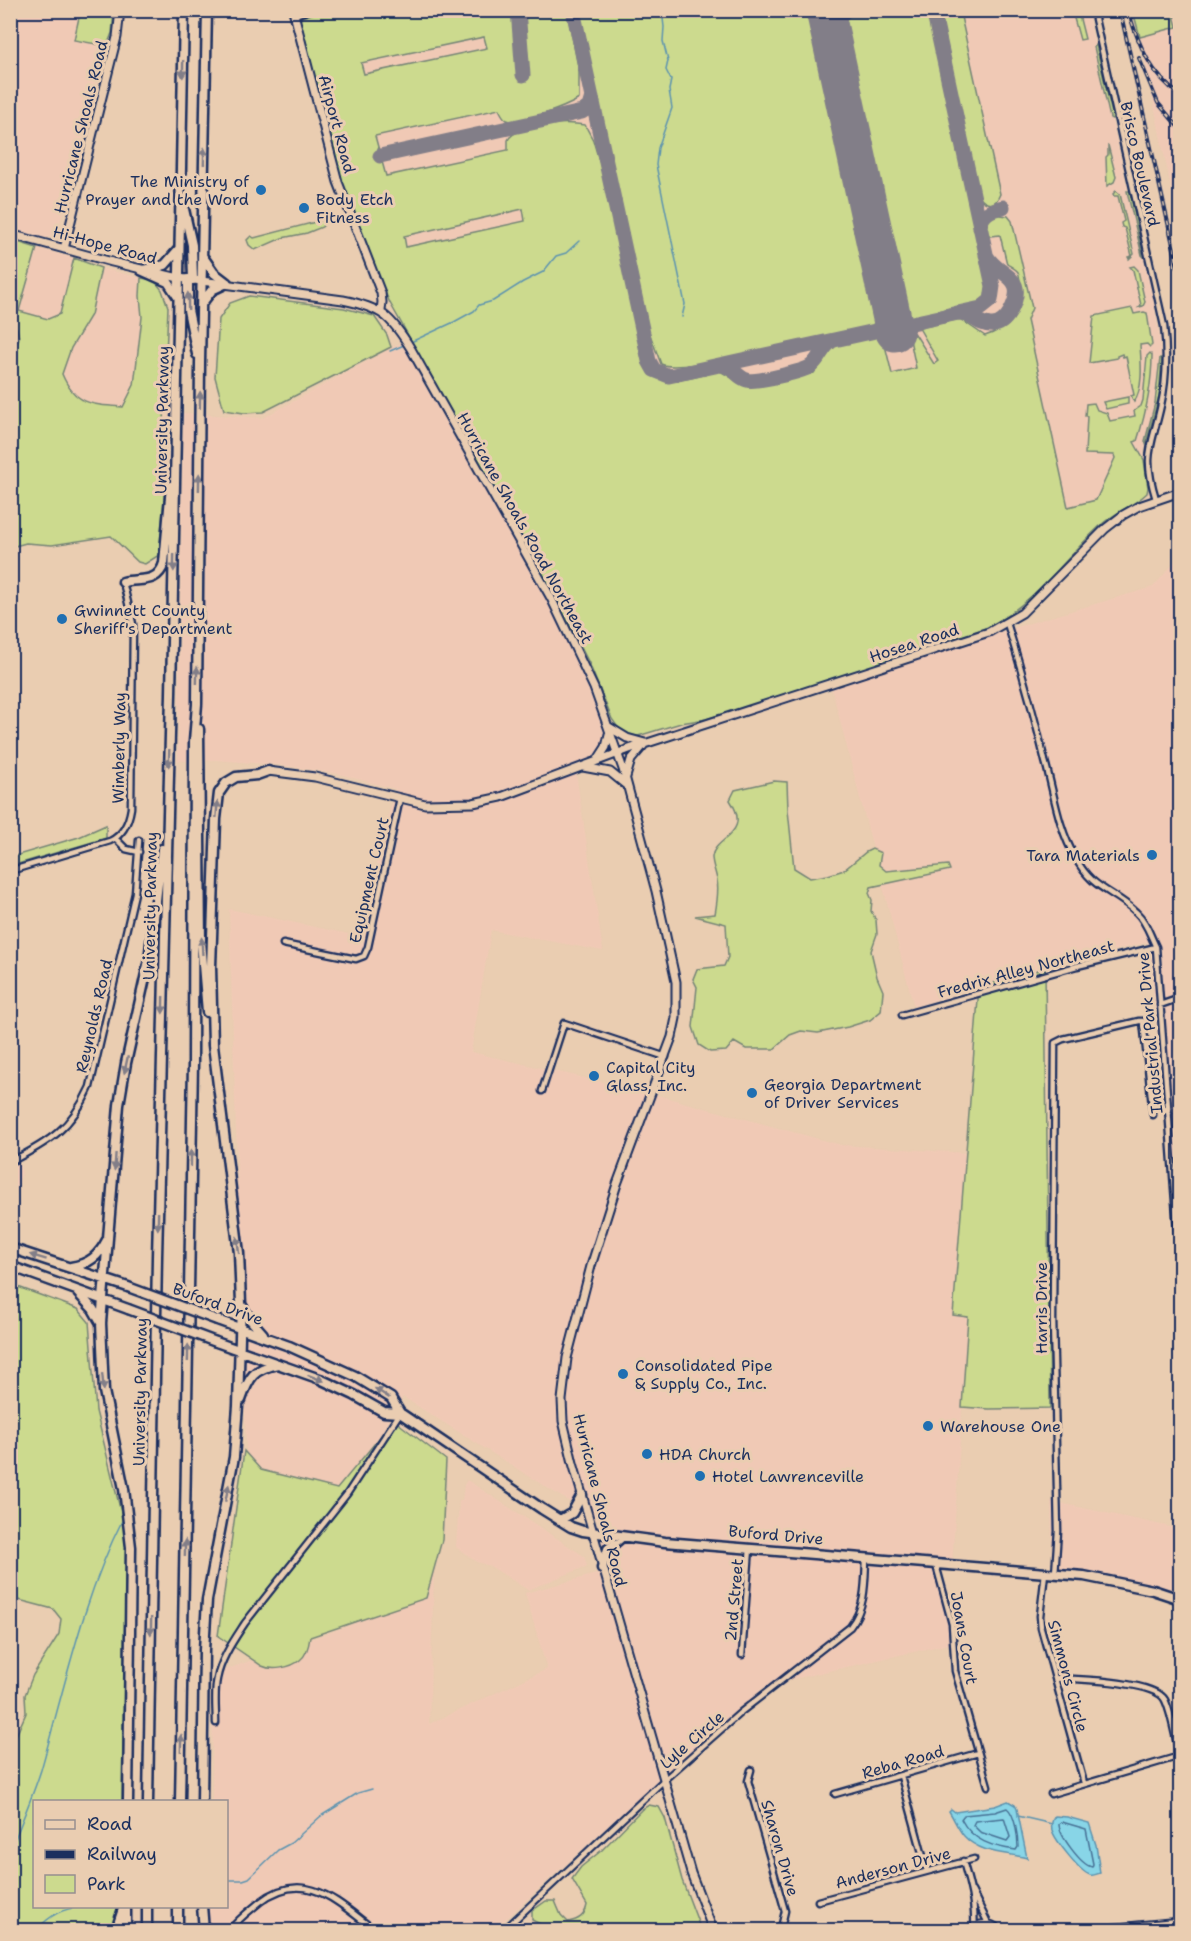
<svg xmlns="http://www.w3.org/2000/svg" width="1191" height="1941" font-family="'Shantell Sans',sans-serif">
  <rect width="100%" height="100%" fill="#eacdb1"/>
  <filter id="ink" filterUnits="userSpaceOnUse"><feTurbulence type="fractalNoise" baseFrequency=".0167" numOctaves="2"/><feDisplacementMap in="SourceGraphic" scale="12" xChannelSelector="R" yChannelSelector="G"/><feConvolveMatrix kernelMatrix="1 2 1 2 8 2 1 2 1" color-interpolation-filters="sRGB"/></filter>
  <g filter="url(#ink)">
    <path fill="#f0c9b5" d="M 72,10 L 80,12 L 74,40 L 107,46 L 57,234 L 46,238 L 11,228 L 10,11 Z
      M 357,10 L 1087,11 L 1154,304 L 1160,339 L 1161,371 L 1156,404 L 1142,459 L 1145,492 L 600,672 L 406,316 L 367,232 Z
      M 1173,11 L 1180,11 L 1180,232 L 1140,37 L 1177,27 Z
      M 37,248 L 74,258 L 60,314 L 48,319 L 19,311 Z
      M 101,268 L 141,278 L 140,296 L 142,317 L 134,385 L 123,407 L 103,405 L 79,399 L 68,388 L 62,374 L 71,348 L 91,315 Z
      M 406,340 L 492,483 L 569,633 L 615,755 L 576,773 L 603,951 L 491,930 L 471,1052 L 646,1092 L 841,1145 L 966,1153 L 953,1315 L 968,1317 L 952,1565 L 934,1564 L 953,1643 L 767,1685 L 663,1776 L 494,1930 L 207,1930 L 208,1907 L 226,1906 L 226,1802 L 212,1801 L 213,1674 L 353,1624 L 435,1544 L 429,1724 L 547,1669 L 525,1593 L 604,1572 L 600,1521 L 403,1397 L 343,1495 L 247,1476 L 229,909 L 358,936 L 395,789 L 339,774 L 279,765 L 216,760 L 178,761 L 183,413 L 263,418 Z
      M 1180,556 L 1180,1320 L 1165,1106 L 1148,942 L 1024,973 L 914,1007 L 830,682 L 1153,587 Z
      M 10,1136 L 22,1173 L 11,1203 L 10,1203 Z
      M 467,1480 L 584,1556 L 587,1566 L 528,1590 L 490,1566 L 477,1562 L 456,1547 L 459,1501 L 462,1501 L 464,1485 Z
      M 1051,1501 L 1180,1529 L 1180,1602 L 1135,1582 L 1053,1570 Z"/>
    <path fill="#ccda8e" stroke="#748476" stroke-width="1.5" fill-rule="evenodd" d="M 944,10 L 960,12 L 1000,194 C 995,207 987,206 979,197 L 939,17 Z
      M 72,11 L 114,11 L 112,33 L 107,46 L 74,40 L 80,13 Z
      M 321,11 L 513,11 L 518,74 L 528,77 L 522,11 L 567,11 L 579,72 L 579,99 C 568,106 518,126 507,120 C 503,118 501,113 499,109 L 375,136 L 386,176 L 508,150 L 508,140 C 517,123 568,122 585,125 L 593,140 L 605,181 L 644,363 C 658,393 695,376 720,371 L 748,387 L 814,373 L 831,346 L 880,336 L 883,337 L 892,374 L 916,368 L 908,330 L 912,329 L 934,364 L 938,361 L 919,328 L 960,319 L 985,336 C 1007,329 1023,311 1020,286 C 1020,283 1020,276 1018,272 C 1016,269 1010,266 1007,264 L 1000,235 L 990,236 C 982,229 985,220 993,214 L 1008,216 L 1012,221 L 1032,308 L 1027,320 L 1068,507 L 1096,500 L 1115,458 L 1114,455 L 1085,454 L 1087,416 L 1085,416 L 1086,404 L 1094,403 L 1097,410 L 1107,413 L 1110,421 L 1135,416 L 1134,411 L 1141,406 L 1143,400 L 1147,356 L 1150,353 L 1152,355 C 1152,384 1146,413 1137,441 L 1134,442 L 1144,460 L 1148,488 L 1147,493 C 1134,506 1115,512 1101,525 C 1063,560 1035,603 988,627 L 791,694 L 706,719 L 681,723 L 638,736 L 628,735 L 619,729 L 612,719 L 589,663 L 553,593 L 390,303 L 369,256 L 337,170 L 299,22 L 302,17 ZM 484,37 L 487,48 L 364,74 L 361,63 ZM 523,209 L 525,221 L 406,247 L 404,236 Z
      M 577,11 L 811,11 L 877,313 L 873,325 L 864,330 C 834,336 680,375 661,364 L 645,321 Z
      M 870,11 L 927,11 L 988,289 L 986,297 L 980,303 L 918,317 L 911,317 L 904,311 L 842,28 C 845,13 857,13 870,11 Z
      M 1072,11 L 1078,11 L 1085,39 L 1080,40 Z
      M 1133,11 L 1173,11 L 1177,27 L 1140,37 Z
      M 1096,45 L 1113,118 L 1112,119 L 1110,118 L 1094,47 Z
      M 1108,145 L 1116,177 L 1114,182 L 1107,186 L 1106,157 L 1108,155 Z
      M 1116,191 L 1120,194 L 1134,254 L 1129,259 L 1128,257 L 1132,256 L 1125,228 L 1122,227 L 1121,223 L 1124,221 L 1118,196 L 1114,196 L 1113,194 Z
      M 1127,191 L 1130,191 L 1143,256 L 1142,255 Z
      M 323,220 L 325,223 L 322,227 L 307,233 L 282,238 L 255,250 L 249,245 L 247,240 L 251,236 L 254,238 Z
      M 11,240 L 37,248 L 19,311 L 48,319 L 60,314 L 74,258 L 101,268 L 91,315 L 71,348 L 62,374 C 75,405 92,405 123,407 L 134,385 L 142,317 L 140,296 L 141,278 L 154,280 L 162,290 L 168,307 L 164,407 L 166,476 L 159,555 L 145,564 L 138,562 L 111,536 L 52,545 L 26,543 L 11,547 L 10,366 L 19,338 L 17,328 L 11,326 Z
      M 1134,266 L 1138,270 L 1145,302 L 1143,306 L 1139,307 L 1141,305 L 1133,270 L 1130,267 Z
      M 249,296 L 344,308 L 374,316 L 387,335 L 391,347 L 263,412 L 244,413 L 224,410 L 215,377 L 219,319 L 230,303 Z
      M 1132,308 L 1134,314 L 1144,312 L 1147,313 L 1152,345 L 1150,347 L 1147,344 L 1140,345 C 1141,361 1144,388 1134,402 L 1131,396 L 1134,395 L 1126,356 L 1123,357 L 1122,354 L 1117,356 L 1117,358 L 1089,363 L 1094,316 Z
      M 1160,358 L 1162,358 L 1159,396 L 1146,444 L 1145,441 L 1155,403 Z
      M 1128,397 L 1128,404 L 1106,409 L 1103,402 Z
      M 774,781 L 787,782 L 788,810 L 794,868 L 810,878 L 828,875 L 844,870 L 866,852 L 872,849 L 881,853 L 879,865 L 886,871 L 948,865 L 950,870 L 871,887 L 869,893 L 872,900 L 871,911 L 876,920 L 877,934 L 871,951 L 877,977 L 883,991 L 881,1011 L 870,1020 L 848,1027 L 818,1033 L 801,1031 L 790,1035 L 774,1049 L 746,1049 L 734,1042 L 726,1051 L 710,1052 L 699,1045 L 693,1027 L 697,987 L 693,979 L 697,969 L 724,966 L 728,957 L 726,924 L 695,916 L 715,914 C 717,903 719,891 717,880 C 716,873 712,864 712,857 C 714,837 753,835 730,800 L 735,790 Z
      M 106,825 L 106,838 L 11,866 L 11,857 L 79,837 Z
      M 1045,968 L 1050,1408 L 989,1409 L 962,1407 L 968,1317 L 953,1315 L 979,987 Z
      M 10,1284 L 78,1309 L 89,1322 L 96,1411 L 126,1533 L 122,1801 L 34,1802 L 34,1906 L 119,1907 L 118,1930 L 11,1930 L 11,1747 L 26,1713 L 25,1695 L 33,1675 L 59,1634 L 61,1619 L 53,1609 L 11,1598 Z
      M 394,1420 L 446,1460 L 442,1540 L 426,1598 L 310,1637 C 309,1645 307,1655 300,1660 C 291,1668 272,1671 262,1666 L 218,1636 L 244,1451 L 261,1470 L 337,1489 Z
      M 649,1805 L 659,1807 L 665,1818 L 682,1880 L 701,1930 L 552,1930 L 532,1920 L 532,1911 L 546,1901 L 555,1901 L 561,1915 L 568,1922 C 579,1920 585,1916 587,1905 L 572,1879 L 581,1867 L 602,1850 L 642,1809 Z"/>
    <path fill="#88d5e7" stroke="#5c93b0" stroke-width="1.5" d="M 1008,1801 L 1015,1805 L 1017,1809 L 1027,1858 C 1008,1853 980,1854 964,1836 C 958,1829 954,1819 949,1811 L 951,1809 L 955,1812 L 995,1806 Z
      M 1055,1816 L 1067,1817 L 1089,1823 L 1096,1845 L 1100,1873 C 1096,1874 1094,1876 1090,1875 C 1080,1872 1055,1840 1052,1830 C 1051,1825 1052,1820 1055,1816 Z"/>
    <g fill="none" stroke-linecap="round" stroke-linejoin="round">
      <path stroke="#477195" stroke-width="1.5" d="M 1007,1808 C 1015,1814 1018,1837 1018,1847 L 1016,1850 C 993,1847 972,1841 961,1819 L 964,1815 L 995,1812 Z
        M 1004,1818 L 1010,1837 L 1007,1841 L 980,1832 L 973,1825 L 975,1821 Z
        M 1062,1822 L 1086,1829 L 1093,1864 L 1092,1867 C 1081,1865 1059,1835 1059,1824 Z"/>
      <path stroke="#5c93b0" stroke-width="1.5" d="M 662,10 L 664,27 L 663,41 L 668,61 L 666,70 L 671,80 L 669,90 L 672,108 L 658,148 L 656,165 L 685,304 L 682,317
        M 413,341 L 454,322 L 474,311 L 479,305 L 493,301 L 523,282 L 543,272 L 556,256 L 566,253 L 579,241
        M 390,351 L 404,345
        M 1018,1816 L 1052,1824
        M 10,1852 C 20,1825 32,1798 41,1770 C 65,1686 83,1597 123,1519
        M 226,1880 L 243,1880 L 249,1878 L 278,1850 L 291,1843 L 321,1816 L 358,1793 L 372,1789
        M 36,1930 C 52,1914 61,1909 84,1906"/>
      <path stroke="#827e88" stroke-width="15" d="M 518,10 L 523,75
        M 573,10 L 649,361 L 654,370 L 669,376 L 981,308 L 991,300 L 993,286 L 933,10
        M 830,35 L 832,22 L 844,11
        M 380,156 L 582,112 L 589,107 L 592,97
        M 980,228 C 981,214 990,210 1003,207
        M 957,313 C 971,312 978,326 992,325 C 1000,325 1006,319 1010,312 C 1030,274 998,278 986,255
        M 720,365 C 733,365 736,377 747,380 C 755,383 805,371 811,366 C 820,359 822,347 832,341"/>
      <path stroke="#827e88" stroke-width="39" d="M 825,10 L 895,332"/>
      <defs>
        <path id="street" d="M 1093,10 L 1164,326 C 1167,352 1167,379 1161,405 C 1152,447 1142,454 1156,499
          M 294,15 L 309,10
          M 1007,623 C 1021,668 1034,714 1045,761 C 1054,793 1058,828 1075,857 C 1093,891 1112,889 1136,912 C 1146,921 1150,935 1156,947 L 1180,1269
          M 115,838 L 126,849 L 139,852
          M 10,871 L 110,841 C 123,835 129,821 131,808 L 133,624 L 123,582
          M 283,944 L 356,959 L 364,956 L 368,947 L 400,798
          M 1160,1005 L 1180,998
          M 902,1015 L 1077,966 L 1156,947
          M 542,1091 L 564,1023 L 666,1057
          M 1152,1098 L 1169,1113
          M 10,1162 C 49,1142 71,1129 90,1087 L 135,893 L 139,840
          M 936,1565 L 952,1624 L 955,1671 L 988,1786
          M 1045,1573 L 1040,1616 L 1041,1628 L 1084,1783
          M 1055,1574 L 1058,1531 L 1053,1319 L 1055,1043 L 1063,1039 L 1139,1021 L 1143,1021 L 1153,1115
          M 742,1655 L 750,1548
          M 1055,1678 C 1076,1679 1156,1681 1165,1700 C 1171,1712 1177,1744 1180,1759
          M 216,1723 C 216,1709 214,1693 217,1679 C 221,1658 234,1640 245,1623 L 347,1494 L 400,1413
          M 751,1770 L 748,1781 L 785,1911 L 782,1924 L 776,1930
          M 901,1776 L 927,1871
          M 835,1794 L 978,1753
          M 1051,1794 L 1180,1756
          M 963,1861 C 969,1882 976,1906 974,1928
          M 972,1891 L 989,1925
          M 818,1901 L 974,1859
          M 230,1930 C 238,1919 249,1911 260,1902 C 306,1867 338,1903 375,1930
          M 504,1930 L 664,1780 L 741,1712 L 850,1627 C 866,1607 865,1583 866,1558"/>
        <path id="secondary" d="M 293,10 L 338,182 L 381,293 L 382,302 L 381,311
          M 10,234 L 112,262 L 179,278 L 343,300 C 382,308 391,316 411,349 L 551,598 L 594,688 L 623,769 L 656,891 L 676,982 L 676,1018 L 672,1037 L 617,1184 L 591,1266 L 567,1358 L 562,1400 L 563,1421 L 573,1463 L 691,1873 L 713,1930
          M 64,249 L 117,37 L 120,10
          M 609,727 L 627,738 L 645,743
          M 597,761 L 606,747 L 609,734
          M 583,767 L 610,772 L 626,785
          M 268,771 L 315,777 L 425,804 L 473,803 L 501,797 L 632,748 L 989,632 L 1022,613 L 1105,529 L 1123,515 L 1139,506 L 1180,492
          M 626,777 L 631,760 L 643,746
          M 971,1930 C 979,1923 990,1922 998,1930
          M 1096,1930 L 1180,1922"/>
        <path id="highway" d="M 184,209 L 192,245 L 193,280
          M 203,257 L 214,273 L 227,283
          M 141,270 L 168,282 L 178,297
          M 143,270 L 165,265 L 179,249
          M 188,279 L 188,310 L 197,354
          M 202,303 L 212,290 L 227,283
          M 123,582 C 140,578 158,584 164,563 L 171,486
          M 199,729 L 201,941 L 207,1012
          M 10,1248 L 128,1287
          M 10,1266 L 128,1309
          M 71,1267 C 89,1264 99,1256 107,1240
          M 78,1293 L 93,1309 L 101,1323
          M 241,1304 L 249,1318 L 263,1334
          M 217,1320 L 289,1346 L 355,1376 L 391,1398 L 400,1413 L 542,1509 L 571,1527 L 583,1531 L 665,1542 L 1084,1576 L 1153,1590 L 1180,1599
          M 216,1342 L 320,1379 L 354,1395 L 384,1412 L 400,1413
          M 241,1400 C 249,1377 253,1369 278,1364
          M 560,1520 L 572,1513 L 582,1495
          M 602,1568 L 608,1549 L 622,1537
          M 128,1802 L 131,1547 L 124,1489 L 104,1391 L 101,1323 L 119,1105 L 126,1063 L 149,960 L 162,849
          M 148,1802 L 157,1257 L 171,694 L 184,10
          M 180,1802 L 193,1063 L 194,741 L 197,704 L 200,363 L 207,10
          M 202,1802 L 204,1650 L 207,1600 L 234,1457 L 238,1406 L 241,1303 L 239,1253 L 213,1045 L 211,967 L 216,819 L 219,793 L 226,783 L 236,777 L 257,775 L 268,771
          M 202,1906 L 204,1930
          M 116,1930 L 124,1906
          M 126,1930 L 126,1910
          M 147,1930 L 147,1906
          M 178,1930 L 178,1906"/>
      </defs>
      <use href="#street" stroke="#1b2f5e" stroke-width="9"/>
      <use href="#secondary" stroke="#1b2f5e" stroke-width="11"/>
      <use href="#highway" stroke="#1b2f5e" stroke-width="13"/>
      <use href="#street" stroke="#eacdb1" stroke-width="4.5"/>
      <use href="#secondary" stroke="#eacdb1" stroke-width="7"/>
      <use href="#highway" stroke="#eacdb1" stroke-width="8"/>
      <defs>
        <path id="rail" d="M 1120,10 L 1180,276
          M 1129,13 C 1139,46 1151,75 1180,95
          M 1139,58 L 1158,103 L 1180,129"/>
      </defs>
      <use href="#rail" stroke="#1b2f5e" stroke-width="4"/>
      <use href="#rail" stroke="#eacdb1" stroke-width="1.5" stroke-dasharray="4.5" stroke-linecap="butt"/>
      <defs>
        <path id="highway-bridge" d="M 128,1287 L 217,1320
          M 128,1309 L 216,1342"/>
      </defs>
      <use href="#highway-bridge" stroke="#1b2f5e" stroke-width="13" stroke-linecap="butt"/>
      <use href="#highway-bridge" stroke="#eacdb1" stroke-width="8"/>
    </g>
    <defs><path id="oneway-solid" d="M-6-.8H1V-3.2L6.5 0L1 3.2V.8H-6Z" transform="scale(1.5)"/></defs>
    <g fill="#827e88">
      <use href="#oneway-solid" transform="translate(183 69) rotate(91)"/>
      <use href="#oneway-solid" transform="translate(204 156) rotate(-89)"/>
      <use href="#oneway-solid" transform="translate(188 301) rotate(-91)"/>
      <use href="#oneway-solid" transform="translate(200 400) rotate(-89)"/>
      <use href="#oneway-solid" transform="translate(199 482) rotate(-89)"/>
      <use href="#oneway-solid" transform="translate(174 563) rotate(91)"/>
      <use href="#oneway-solid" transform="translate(197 675) rotate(-89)"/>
      <use href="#oneway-solid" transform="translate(169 758) rotate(92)"/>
      <use href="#oneway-solid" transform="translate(217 809) rotate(-86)"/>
      <use href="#oneway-solid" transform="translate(202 946) rotate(-93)"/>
      <use href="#oneway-solid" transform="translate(163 1005) rotate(91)"/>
      <use href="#oneway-solid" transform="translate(126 1065) rotate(102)"/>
      <use href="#oneway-solid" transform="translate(191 1158) rotate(-89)"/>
      <use href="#oneway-solid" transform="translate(115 1162) rotate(94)"/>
      <use href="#oneway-solid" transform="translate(158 1221) rotate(91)"/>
      <use href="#oneway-solid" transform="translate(238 1245) rotate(-97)"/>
      <use href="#oneway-solid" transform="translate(38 1257) rotate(-163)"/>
      <use href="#oneway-solid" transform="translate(188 1353) rotate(-89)"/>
      <use href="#oneway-solid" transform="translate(316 1378) rotate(21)"/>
      <use href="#oneway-solid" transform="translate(103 1382) rotate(84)"/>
      <use href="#oneway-solid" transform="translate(382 1393) rotate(-147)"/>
      <use href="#oneway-solid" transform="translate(227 1493) rotate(-78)"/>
      <use href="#oneway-solid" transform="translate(185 1548) rotate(-89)"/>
      <use href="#oneway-solid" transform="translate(151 1626) rotate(91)"/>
      <use href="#oneway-solid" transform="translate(181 1743) rotate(-89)"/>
    </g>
  </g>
  <g fill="#1f6fb2" stroke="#eacdb1" stroke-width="2">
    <circle cx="261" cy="190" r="6"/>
    <circle cx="304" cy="208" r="6"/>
    <circle cx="62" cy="619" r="6"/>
    <circle cx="1152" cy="855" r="6"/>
    <circle cx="594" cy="1076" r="6"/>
    <circle cx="752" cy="1093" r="6"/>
    <circle cx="623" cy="1374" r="6"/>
    <circle cx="928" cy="1426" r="6"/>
    <circle cx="647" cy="1454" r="6"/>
    <circle cx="700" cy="1476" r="6"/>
  </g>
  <g text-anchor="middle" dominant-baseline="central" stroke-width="6" stroke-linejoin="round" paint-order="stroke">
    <g font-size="16" fill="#1b2f5e" stroke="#eacdb1">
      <text transform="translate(337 124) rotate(75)">Airport Road</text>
      <text transform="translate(81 127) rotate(-76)">Hurricane Shoals Road</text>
      <text transform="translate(1140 164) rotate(77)">Brisco Boulevard</text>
      <text transform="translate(105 245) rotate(15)">Hi-Hope Road</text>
      <text transform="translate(162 420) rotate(-89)">University Parkway</text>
      <text transform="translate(525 528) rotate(61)">Hurricane Shoals Road Northeast</text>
      <text transform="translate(914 643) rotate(-18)">Hosea Road</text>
      <text transform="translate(119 748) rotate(-89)">Wimberly Way</text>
      <text transform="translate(369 880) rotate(-77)">Equipment Court</text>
      <text transform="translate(150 906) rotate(-89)">University Parkway</text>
      <text transform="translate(1026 969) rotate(-15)">Fredrix Alley Northeast</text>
      <text transform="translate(94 1016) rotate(-77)">Reynolds Road</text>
      <text transform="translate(1150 1033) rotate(-95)">Industrial Park Drive</text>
      <text transform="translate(218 1304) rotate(20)">Buford Drive</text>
      <text transform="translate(1041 1308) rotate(-90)">Harris Drive</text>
      <text transform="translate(140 1392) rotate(-89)">University Parkway</text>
      <text transform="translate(600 1500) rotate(76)">Hurricane Shoals Road</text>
      <text transform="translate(776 1535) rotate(5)">Buford Drive</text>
      <text transform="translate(734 1600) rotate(-85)">2nd Street</text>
      <text transform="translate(964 1638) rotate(80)">Joans Court</text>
      <text transform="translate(1068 1676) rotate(75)">Simmons Circle</text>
      <text transform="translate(692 1740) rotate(-41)">Lyle Circle</text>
      <text transform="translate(903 1762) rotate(-16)">Reba Road</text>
      <text transform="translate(780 1848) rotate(74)">Sharon Drive</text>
      <text transform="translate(893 1868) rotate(-15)">Anderson Drive</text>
    </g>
    <g font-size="16" fill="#1b2f5e" stroke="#eacdb1" text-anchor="start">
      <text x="249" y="181" text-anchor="end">The Ministry of<tspan x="249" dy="18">Prayer and the Word</tspan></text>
      <text x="316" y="199">Body Etch<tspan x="316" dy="18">Fitness</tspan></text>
      <text x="74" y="610">Gwinnett County<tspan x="74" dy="18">Sheriff's Department</tspan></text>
      <text x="1140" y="855" text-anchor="end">Tara Materials</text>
      <text x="606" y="1067">Capital City<tspan x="606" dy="18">Glass, Inc.</tspan></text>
      <text x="764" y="1084">Georgia Department<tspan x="764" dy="18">of Driver Services</tspan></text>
      <text x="635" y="1365">Consolidated Pipe<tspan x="635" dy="18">&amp; Supply Co., Inc.</tspan></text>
      <text x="940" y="1426">Warehouse One</text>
      <text x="659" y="1454">HDA Church</text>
      <text x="712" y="1476">Hotel Lawrenceville</text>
    </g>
  </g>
  <rect width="1191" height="1941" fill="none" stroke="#eacdb1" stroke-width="36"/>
  <rect x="18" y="18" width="1155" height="1905" fill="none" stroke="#1b2f5e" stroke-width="2" filter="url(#ink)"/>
  <rect x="33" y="1800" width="195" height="108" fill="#eacdb1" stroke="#978e90" stroke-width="1.5"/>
  <rect x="45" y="1820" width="30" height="9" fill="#eacdb1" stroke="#978e90" stroke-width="1.5"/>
  <text x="87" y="1830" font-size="18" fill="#1b2f5e">Road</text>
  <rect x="45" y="1850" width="30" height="9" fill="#1b2f5e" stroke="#978e90" stroke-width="1.5"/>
  <text x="87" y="1860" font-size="18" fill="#1b2f5e">Railway</text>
  <rect x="45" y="1875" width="30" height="18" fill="#ccda8e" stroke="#978e90" stroke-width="1.5"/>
  <text x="87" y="1890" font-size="18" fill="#1b2f5e">Park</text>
</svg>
